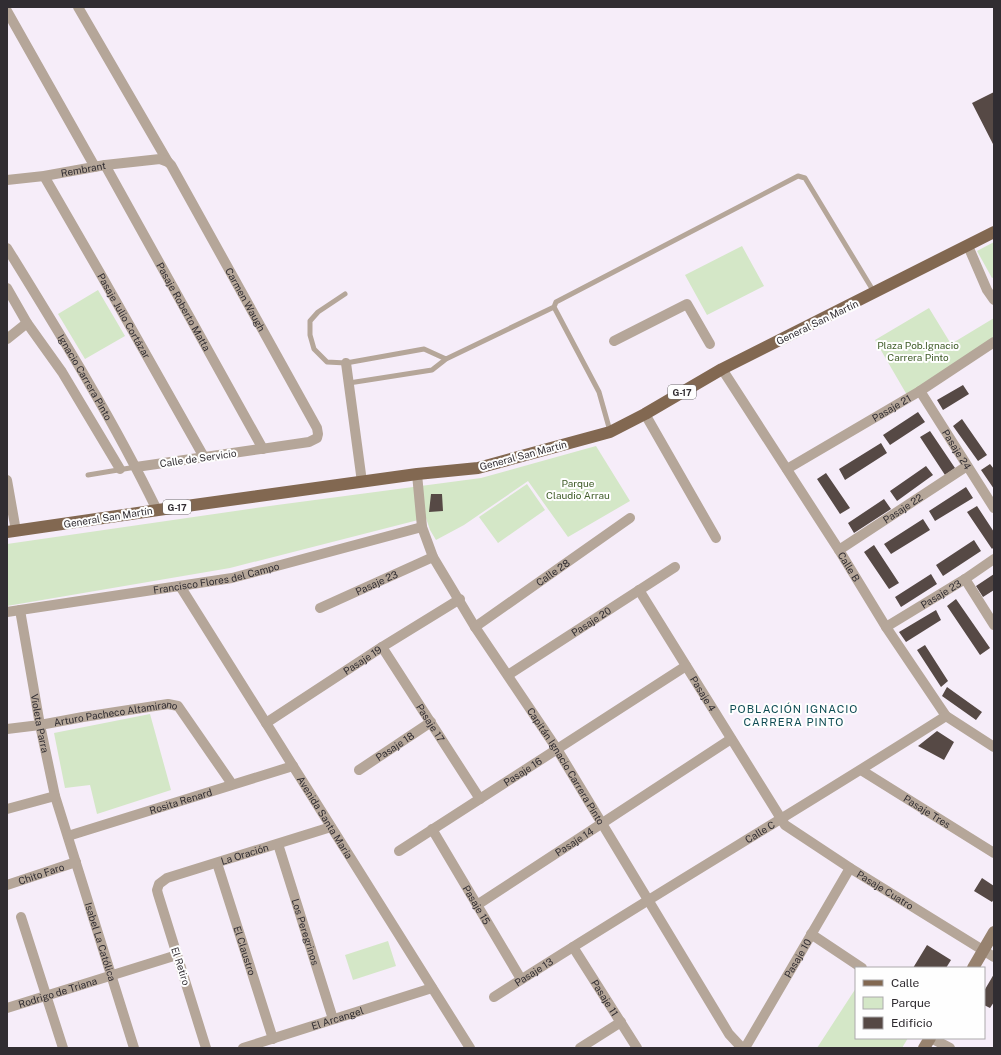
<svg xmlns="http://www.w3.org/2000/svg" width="1001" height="1055" font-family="'Public Sans',sans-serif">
  <rect width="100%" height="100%" fill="#f6edf9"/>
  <path fill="#d4e7c7" d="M 994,242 L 994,277 L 992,278 L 977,251 Z
    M 742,246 L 764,286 L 707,315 L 685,275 Z
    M 98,290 L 125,336 L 85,359 L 58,314 Z
    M 929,308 L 951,344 L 994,318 L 994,340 L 907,395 L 875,340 Z
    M 596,446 L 630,501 L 568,537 L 528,481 L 464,525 L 436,540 L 430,530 L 426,518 L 230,568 L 7,606 L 7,544 L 277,505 L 481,478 Z
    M 527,484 L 545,510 L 498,543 L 479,517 Z
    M 150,714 L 171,790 L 97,814 L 90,785 L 65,788 L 54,733 Z
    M 388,941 L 396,966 L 353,980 L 345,955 Z
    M 856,988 L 856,1038 L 908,1038 L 902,1048 L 817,1048 Z"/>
  <path fill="#564945" d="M 994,92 L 994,146 L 972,103 Z
    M 963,385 L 969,394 L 943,410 L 937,400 Z
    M 918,412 L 925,422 L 890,445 L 883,435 Z
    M 962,419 L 987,455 L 978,461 L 953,426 Z
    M 930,431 L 955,468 L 945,475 L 920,437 Z
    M 881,443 L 887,453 L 845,480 L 839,469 Z
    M 990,464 L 994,469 L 994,489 L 981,470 Z
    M 926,466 L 933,475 L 897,501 L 890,491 Z
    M 826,473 L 850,508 L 840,514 L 817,479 Z
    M 966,487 L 973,498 L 935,521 L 929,511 Z
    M 431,494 L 442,494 L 443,511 L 429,512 Z
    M 884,499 L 891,509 L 854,533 L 848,523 Z
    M 977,506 L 994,532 L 994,547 L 992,549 L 967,512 Z
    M 923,519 L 930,530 L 891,554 L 884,544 Z
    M 974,540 L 981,551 L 943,576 L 936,565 Z
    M 874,545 L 899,583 L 889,589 L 864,552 Z
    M 931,574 L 937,584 L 901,607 L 895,597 Z
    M 994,574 L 994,590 L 983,597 L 976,586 Z
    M 956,599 L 990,648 L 980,655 L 947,606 Z
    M 936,610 L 941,620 L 906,642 L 899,632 Z
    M 925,645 L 948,681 L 941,687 L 917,650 Z
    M 947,687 L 982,712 L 976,720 L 942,696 Z
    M 937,731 L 954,742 L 944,760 L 918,746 Z
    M 982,878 L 994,886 L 994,899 L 992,902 L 974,891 Z
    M 927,945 L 951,960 L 946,968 L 913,968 Z
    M 994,974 L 994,1002 L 990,1008 L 984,1005 L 984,991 Z"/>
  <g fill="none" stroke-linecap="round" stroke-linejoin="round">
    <path stroke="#b5a699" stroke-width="5" d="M 345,294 L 318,312 L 310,321 L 310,335 L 314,349 L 327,362 L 346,363 L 424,349 L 446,359 L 554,307
      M 349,383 L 432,370 L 446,359
      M 610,431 L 599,392 L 554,307 L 556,302 L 798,176 L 805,178 L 874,292
      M 88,475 L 136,467"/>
    <g stroke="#b5a699" stroke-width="10">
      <path d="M 78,7 L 168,162"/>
      <path d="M 7,11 L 95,167"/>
      <path id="s1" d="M 105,165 L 263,449"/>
      <path id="s2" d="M 44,176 L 100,273 L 204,457"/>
      <path id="s3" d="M 7,180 L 44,176 L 105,165 L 160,159 L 168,162 L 171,165 L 317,428 L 318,434 L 317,438 L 309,442 L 136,467"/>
      <path d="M 968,246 L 987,290 L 994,300"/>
      <path id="s4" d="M 7,248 C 60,334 113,419 157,510"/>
      <path d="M 7,288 L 27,323 L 62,372 L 120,469"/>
      <path d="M 7,339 L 27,323"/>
      <path d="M 614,341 L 687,304 L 710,344"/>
      <path d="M 346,363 L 362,482"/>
      <path id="s5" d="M 722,369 L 839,550 L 886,627 L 946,716 L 994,747"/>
      <path id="s6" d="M 920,391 L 994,508"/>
      <path d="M 645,414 L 716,538"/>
      <path id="s7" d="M 787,469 L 920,391 L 994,342"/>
      <path id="s8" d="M 417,474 L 422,527 L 433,557 L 475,627 L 557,749 L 729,1034 L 742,1048"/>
      <path d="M 7,480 L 16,531"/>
      <path id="s9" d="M 839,550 L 967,466"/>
      <path d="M 965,579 L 994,625"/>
      <path id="s10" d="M 180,586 L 470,1048"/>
      <path id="s11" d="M 639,590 L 785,825 L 850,868 L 994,957"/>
      <path id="s12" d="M 320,608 L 433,557"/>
      <path id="s13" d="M 20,610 L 40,725 L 55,796 L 134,1048"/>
      <path id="s14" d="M 7,612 L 232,578 L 422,527"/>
      <path id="s15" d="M 475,627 L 630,518"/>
      <path id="s16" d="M 886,627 L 965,579 L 994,559"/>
      <path id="s17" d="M 382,647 L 480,799"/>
      <path id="s18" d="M 508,675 L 675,567"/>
      <path id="s19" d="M 266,723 L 382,647 L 460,599"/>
      <path id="s20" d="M 7,729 L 40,725 L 83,717 L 168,704 L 178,706 L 232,784"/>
      <path id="s21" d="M 359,770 L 431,722"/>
      <path id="s22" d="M 861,770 L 994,853"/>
      <path d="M 7,809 L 55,796"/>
      <path id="s23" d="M 432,829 L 521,979"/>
      <path id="s24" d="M 68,836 L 293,766"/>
      <path id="s25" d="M 278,844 L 333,1019"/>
      <path id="s26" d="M 399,851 L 686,666"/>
      <path id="s27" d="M 217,863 L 273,1039"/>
      <path id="s28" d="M 7,885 L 76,862"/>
      <path id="s29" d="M 477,905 L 731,739"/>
      <path d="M 21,917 L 63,1048"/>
      <path d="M 811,934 L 862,968"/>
      <path id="s30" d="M 573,947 L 637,1048"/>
      <path id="s31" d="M 494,997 C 643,901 797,811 946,716"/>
      <path id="s32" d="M 7,1008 L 177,955"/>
      <path d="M 931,1038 L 950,1048"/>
      <path id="s33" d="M 206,1048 L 158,894 L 157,890 L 159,884 L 167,878 L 331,827"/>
      <path id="s34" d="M 243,1048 L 432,988"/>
      <path d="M 580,1048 L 621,1022"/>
      <path id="s35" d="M 745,1048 L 850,868"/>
    </g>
    <path stroke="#97826f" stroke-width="12" d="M 973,968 L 994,932
      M 924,1048 L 930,1038"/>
    <path stroke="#826851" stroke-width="12" d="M 7,532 L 165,509 L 417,474 L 478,468 L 610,432 L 645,414 L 722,369 L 994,232"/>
  </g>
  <g text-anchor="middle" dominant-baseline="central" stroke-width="4" stroke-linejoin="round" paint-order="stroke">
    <g fill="#fefefe" stroke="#6e6c6f" stroke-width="1">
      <rect x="668" y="385" width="28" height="14" rx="3"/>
      <rect x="163" y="500" width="28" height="14" rx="3"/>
    </g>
    <g font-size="9" font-weight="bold" fill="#312d32">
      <text x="682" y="392">G-17</text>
      <text x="177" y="507">G-17</text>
    </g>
    <g font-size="10" fill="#312d32" stroke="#fefefe">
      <text stroke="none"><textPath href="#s3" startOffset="77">Rembrant</textPath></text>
      <text stroke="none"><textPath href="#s3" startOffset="321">Carmen Waugh</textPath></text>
      <text stroke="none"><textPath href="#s1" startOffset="162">Pasaje Roberto Matta</textPath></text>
      <text stroke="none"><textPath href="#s2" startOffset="161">Pasaje Julio Cortázar</textPath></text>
      <text transform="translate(817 322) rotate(-26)">General San Martín</text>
      <text stroke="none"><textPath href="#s4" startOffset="151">Ignacio Carrera Pinto</textPath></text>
      <text stroke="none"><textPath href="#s7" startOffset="121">Pasaje 21</textPath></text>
      <text stroke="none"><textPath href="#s6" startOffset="69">Pasaje 24</textPath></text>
      <text transform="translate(523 455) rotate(-15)">General San Martín</text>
      <text transform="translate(198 458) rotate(-8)">Calle de Servicio</text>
      <text stroke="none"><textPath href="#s9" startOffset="76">Pasaje 22</textPath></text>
      <text transform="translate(108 517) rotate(-9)">General San Martín</text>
      <text stroke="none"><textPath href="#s5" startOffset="235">Calle B</textPath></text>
      <text stroke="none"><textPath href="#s15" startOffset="95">Calle 28</textPath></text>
      <text stroke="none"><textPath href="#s14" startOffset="212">Francisco Flores del Campo</textPath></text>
      <text stroke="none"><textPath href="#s12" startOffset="62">Pasaje 23</textPath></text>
      <text stroke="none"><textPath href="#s16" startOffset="64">Pasaje 23</textPath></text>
      <text stroke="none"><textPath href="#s18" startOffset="99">Pasaje 20</textPath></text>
      <text stroke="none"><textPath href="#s19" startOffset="115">Pasaje 19</textPath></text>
      <text stroke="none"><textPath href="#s11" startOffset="122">Pasaje 4</textPath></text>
      <text stroke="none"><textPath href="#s20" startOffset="110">Arturo Pacheco Altamirano</textPath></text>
      <text stroke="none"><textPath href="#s17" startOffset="90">Pasaje 17</textPath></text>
      <text stroke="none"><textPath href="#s13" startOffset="115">Violeta Parra</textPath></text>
      <text stroke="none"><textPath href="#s21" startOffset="43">Pasaje 18</textPath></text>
      <text stroke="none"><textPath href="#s8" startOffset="333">Capitán Ignacio Carrera Pinto</textPath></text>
      <text stroke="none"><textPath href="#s26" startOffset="147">Pasaje 16</textPath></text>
      <text stroke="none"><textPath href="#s24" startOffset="118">Rosita Renard</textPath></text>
      <text stroke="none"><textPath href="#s22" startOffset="78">Pasaje Tres</textPath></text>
      <text stroke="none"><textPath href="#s10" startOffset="273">Avenida Santa María</textPath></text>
      <text stroke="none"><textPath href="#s31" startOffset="313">Calle C</textPath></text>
      <text stroke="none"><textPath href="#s29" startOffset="116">Pasaje 14</textPath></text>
      <text stroke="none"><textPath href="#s33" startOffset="263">La Oración</textPath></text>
      <text stroke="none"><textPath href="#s28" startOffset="36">Chito Faro</textPath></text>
      <text stroke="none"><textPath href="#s11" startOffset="396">Pasaje Cuatro</textPath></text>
      <text stroke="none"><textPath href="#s23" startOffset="88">Pasaje 15</textPath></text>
      <text stroke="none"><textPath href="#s25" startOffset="92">Los Peregrinos</textPath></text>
      <text stroke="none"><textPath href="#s13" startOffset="342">Isabel La Católica</textPath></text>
      <text stroke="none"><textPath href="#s27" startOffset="92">El Claustro</textPath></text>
      <text stroke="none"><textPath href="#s35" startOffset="104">Pasaje 10</textPath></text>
      <text transform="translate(181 966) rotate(72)">El Retiro</text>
      <text stroke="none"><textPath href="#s31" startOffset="47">Pasaje 13</textPath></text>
      <text stroke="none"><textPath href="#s32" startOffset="53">Rodrigo de Triana</textPath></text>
      <text stroke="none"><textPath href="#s30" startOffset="60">Pasaje 11</textPath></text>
      <text stroke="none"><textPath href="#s34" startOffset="99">El Arcangel</textPath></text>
    </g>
    <g font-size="10" fill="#405d29" stroke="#fefefe">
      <text x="918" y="345">Plaza Pob.Ignacio<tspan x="918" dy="12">Carrera Pinto</tspan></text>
      <text x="578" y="483">Parque<tspan x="578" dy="12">Claudio Arrau</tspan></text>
    </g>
    <g font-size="11" letter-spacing="1" fill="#0f4c54" stroke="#fefefe">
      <text x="794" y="709">POBLACIÓN IGNACIO<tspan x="794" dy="13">CARRERA PINTO</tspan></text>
    </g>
  </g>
  <rect width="1001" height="1055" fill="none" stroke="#312d32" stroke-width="16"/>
  <rect x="855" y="967" width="130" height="72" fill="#fefefe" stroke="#acaaac"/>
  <rect x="863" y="980" width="20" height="6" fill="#826851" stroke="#acaaac"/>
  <text x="891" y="987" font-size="12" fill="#312d32">Calle</text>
  <rect x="863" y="997" width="20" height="12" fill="#d4e7c7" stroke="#acaaac"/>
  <text x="891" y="1007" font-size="12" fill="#312d32">Parque</text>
  <rect x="863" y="1017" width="20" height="12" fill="#564945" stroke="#acaaac"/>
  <text x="891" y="1027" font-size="12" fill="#312d32">Edificio</text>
</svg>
